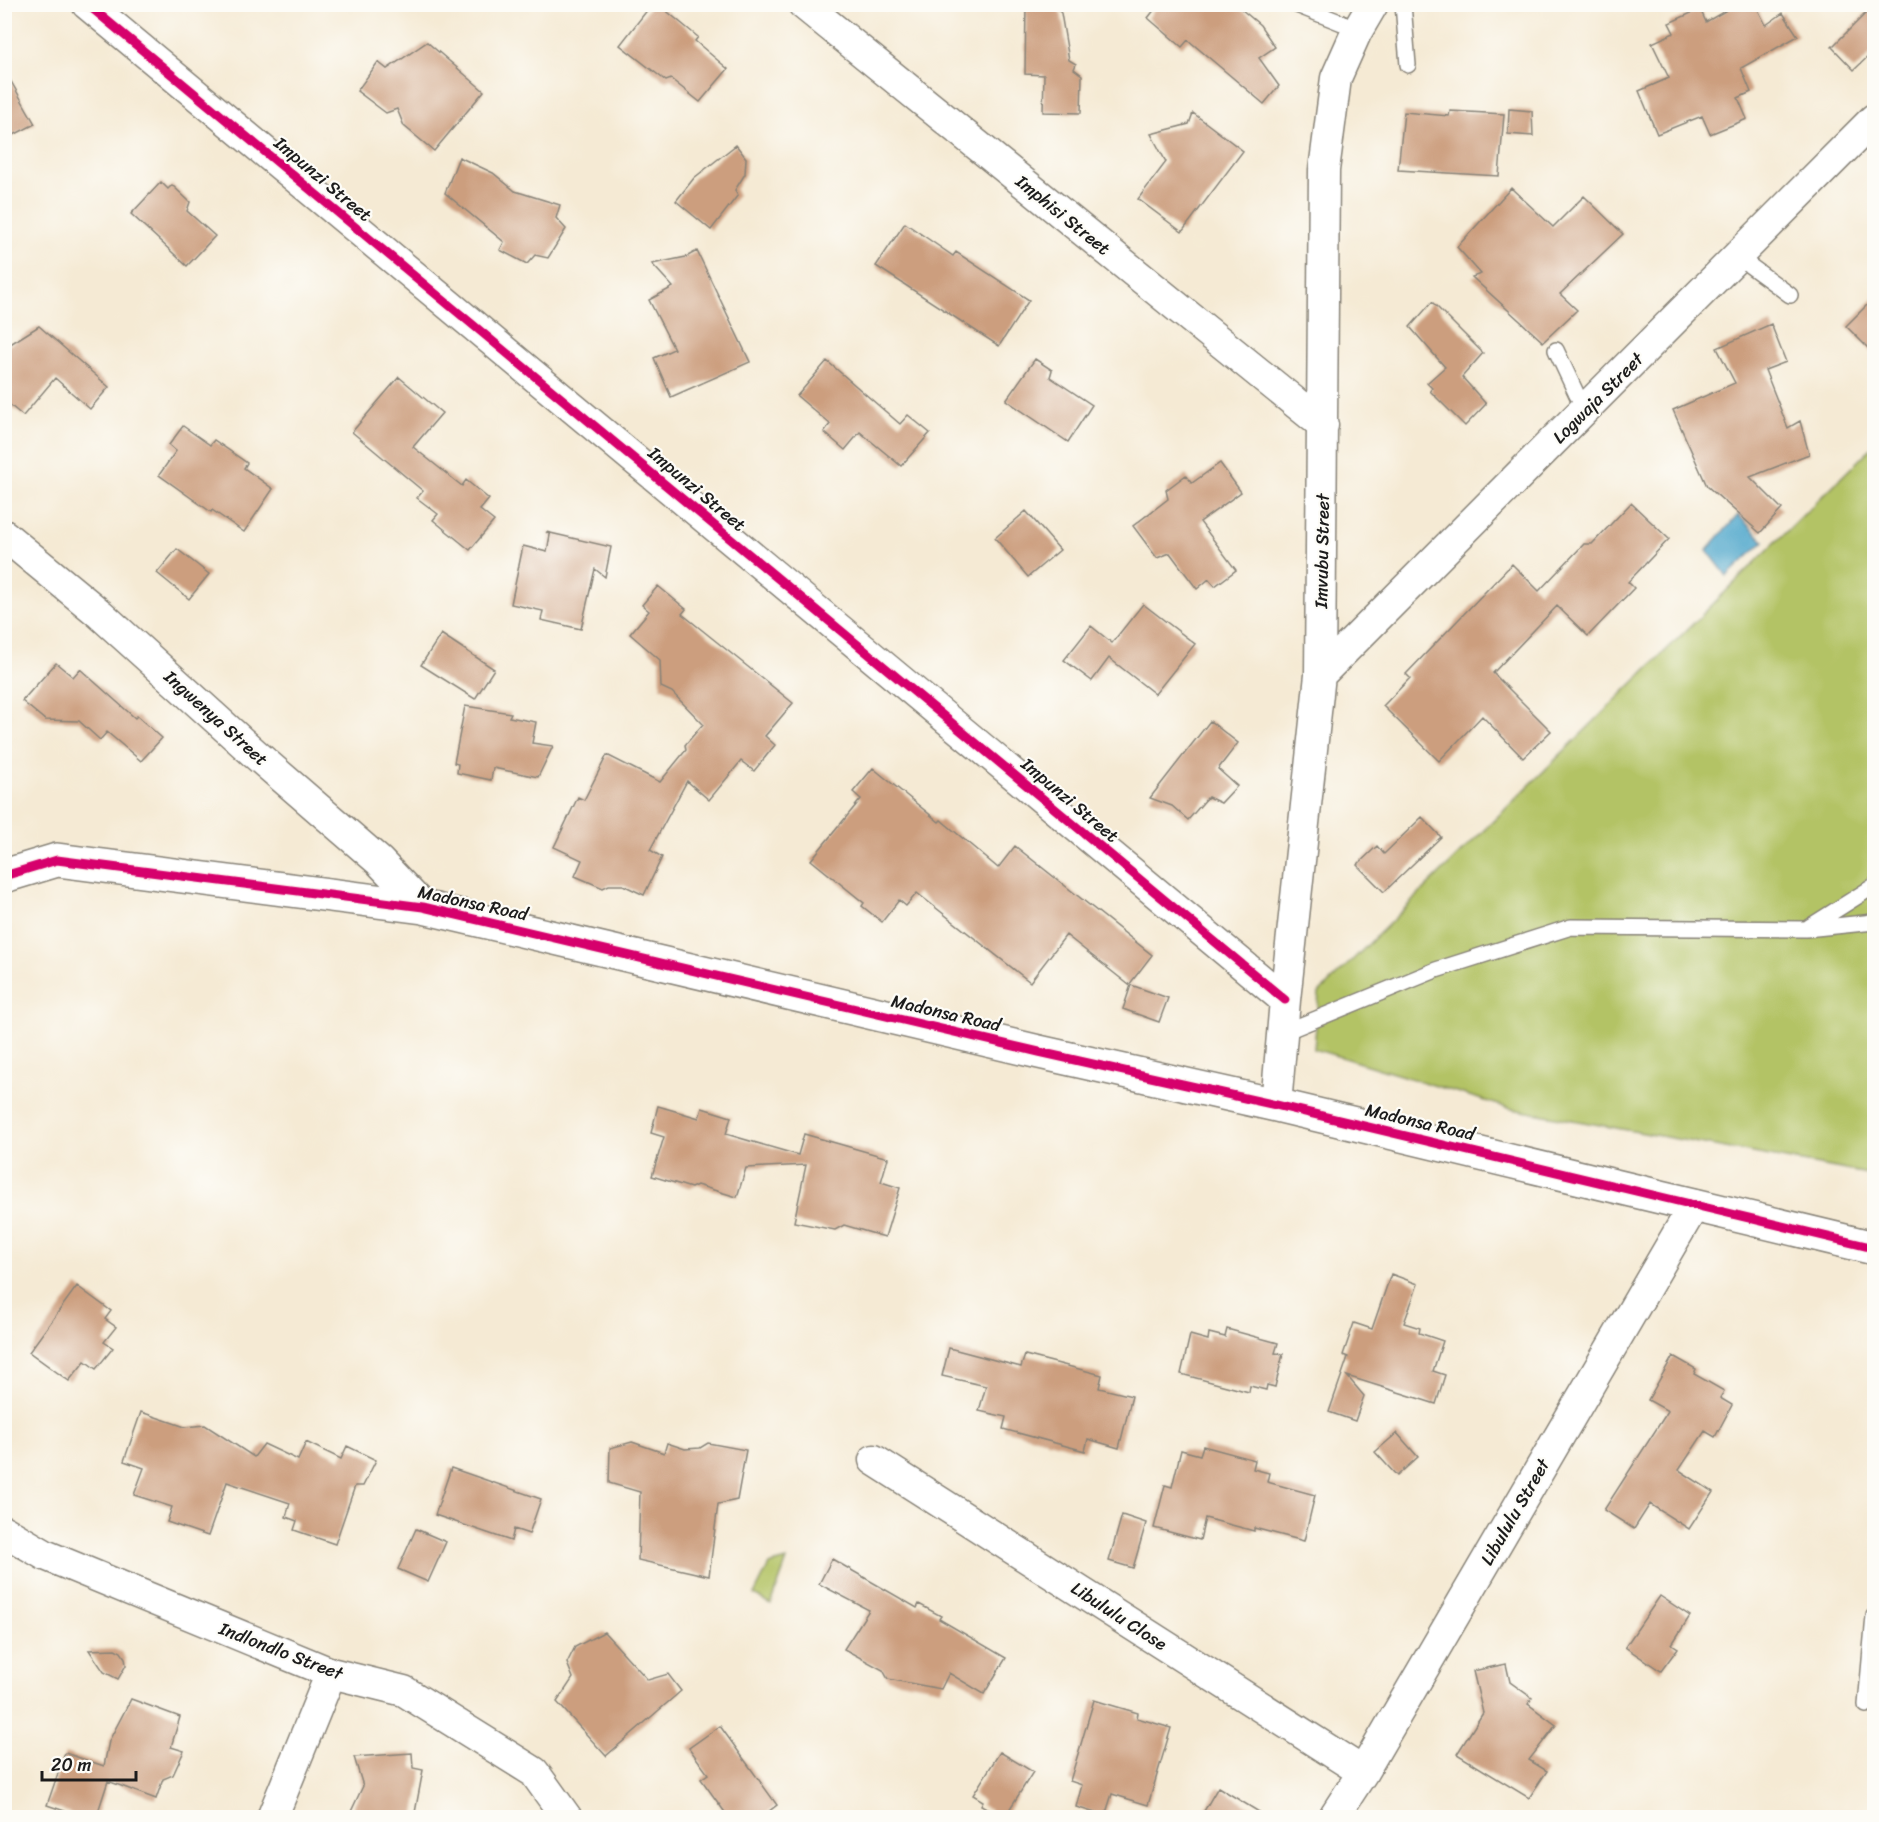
<svg xmlns="http://www.w3.org/2000/svg" width="1879" height="1822" font-family="Sriracha,sans-serif">
  <rect width="100%" height="100%" fill="#fdfcf7"/>
  <filter id="ink" filterUnits="userSpaceOnUse"><feTurbulence type="fractalNoise" baseFrequency=".0167" numOctaves="2"/><feDisplacementMap in="SourceGraphic" scale="12" xChannelSelector="R" yChannelSelector="G"/><feConvolveMatrix kernelMatrix="1 2 1 2 8 2 1 2 1" color-interpolation-filters="sRGB"/></filter>
  <filter id="wash" filterUnits="userSpaceOnUse"><feTurbulence type="fractalNoise" baseFrequency=".008" numOctaves="4" result="noise"/><feDisplacementMap in="SourceGraphic" scale="24" xChannelSelector="R" yChannelSelector="G"/><feGaussianBlur stdDeviation="1.35" result="paint"/><feColorMatrix in="noise" values="0 0 0 0 0 0 0 0 0 0 0 0 0 0 0 0 0 1.4 0 .05"/><feComposite in="paint" operator="in"/></filter>
  <g filter="url(#wash)">
    <rect width="100%" height="100%" fill="#f5ead4"/>
    <path fill="#b3c365" stroke="#687040" stroke-width="1.5" d="M 1874,445 L 1874,1175 L 1512,1109 L 1314,1049 L 1319,993 Z
      M 787,1560 L 771,1605 L 754,1595 L 769,1565 Z"/>
    <path fill="#4ea6cb" stroke="#356174" stroke-width="1.5" d="M 1738,515 L 1764,541 L 1727,576 L 1707,550 Z"/>
    <g id="blocks">
      <path fill="#cc9e7e" d="M 652,4 L 658,4 L 698,37 L 695,41 L 728,69 L 700,102 L 671,79 L 666,81 L 620,45 Z
        M 1026,4 L 1052,4 L 1061,13 L 1069,60 L 1076,64 L 1074,69 L 1082,75 L 1081,113 L 1043,112 L 1044,75 L 1025,74 Z
        M 1159,4 L 1235,4 L 1260,25 L 1275,47 L 1259,58 L 1279,86 L 1264,104 L 1188,40 L 1182,47 L 1148,18 Z
        M 1737,4 L 1755,4 L 1766,25 L 1783,13 L 1798,36 L 1741,68 L 1751,92 L 1738,98 L 1747,119 L 1710,134 L 1702,116 L 1657,134 L 1639,91 L 1669,78 L 1652,43 L 1674,33 L 1669,23 L 1700,9 L 1706,22 Z
        M 1875,4 L 1875,50 L 1854,70 L 1832,47 Z
        M 427,42 L 484,91 L 434,151 L 404,126 L 397,109 L 386,113 L 357,91 L 378,62 L 387,69 Z
        M 4,69 L 35,124 L 4,140 Z
        M 1509,109 L 1532,111 L 1533,136 L 1508,134 Z
        M 1450,111 L 1504,114 L 1499,176 L 1398,170 L 1404,112 L 1449,116 Z
        M 1193,113 L 1243,151 L 1182,232 L 1138,199 L 1166,162 L 1151,134 L 1189,124 Z
        M 736,145 L 746,158 L 745,174 L 735,190 L 738,195 L 711,230 L 676,201 L 694,178 Z
        M 459,157 L 493,173 L 515,191 L 560,205 L 556,218 L 566,229 L 548,258 L 535,255 L 527,264 L 500,250 L 504,242 L 445,193 Z
        M 161,182 L 168,189 L 172,185 L 190,202 L 187,211 L 215,236 L 187,266 L 131,214 Z
        M 1511,188 L 1553,227 L 1584,196 L 1623,234 L 1560,294 L 1577,310 L 1543,342 L 1472,277 L 1481,274 L 1457,247 Z
        M 905,223 L 953,256 L 956,252 L 1029,300 L 999,346 L 876,266 Z
        M 697,251 L 750,362 L 671,397 L 654,358 L 674,349 L 649,300 L 673,287 L 652,264 L 686,257 Z
        M 1875,297 L 1875,355 L 1846,326 Z
        M 1432,302 L 1483,353 L 1462,377 L 1486,404 L 1465,426 L 1430,391 L 1432,388 L 1427,383 L 1445,367 L 1410,327 Z
        M 1771,324 L 1786,362 L 1765,370 L 1788,428 L 1800,421 L 1809,454 L 1750,477 L 1782,509 L 1760,533 L 1707,486 L 1673,410 L 1735,383 L 1717,348 Z
        M 39,326 L 109,387 L 90,409 L 55,378 L 23,416 L 4,400 L 4,348 Z
        M 1035,359 L 1052,370 L 1050,377 L 1092,405 L 1068,442 L 1006,400 Z
        M 827,361 L 900,424 L 908,415 L 930,433 L 901,466 L 860,432 L 845,450 L 824,432 L 830,424 L 797,396 Z
        M 399,377 L 442,413 L 413,447 L 462,486 L 466,480 L 489,499 L 480,510 L 494,521 L 470,550 L 433,520 L 438,514 L 417,498 L 423,491 L 352,432 Z
        M 183,426 L 210,445 L 214,440 L 247,463 L 244,468 L 273,489 L 244,532 L 212,510 L 211,512 L 159,475 L 176,451 L 169,445 Z
        M 1220,463 L 1241,492 L 1200,522 L 1236,570 L 1215,586 L 1209,579 L 1197,589 L 1170,553 L 1157,558 L 1133,526 L 1168,499 L 1166,490 L 1186,475 L 1192,483 Z
        M 1631,503 L 1669,539 L 1628,582 L 1634,588 L 1588,636 L 1557,606 L 1493,673 L 1551,731 L 1523,758 L 1482,716 L 1439,761 L 1383,706 L 1410,678 L 1406,674 L 1512,564 L 1539,591 L 1584,544 L 1592,544 Z
        M 1026,511 L 1060,550 L 1028,577 L 995,538 Z
        M 546,532 L 611,547 L 605,577 L 595,569 L 581,629 L 541,620 L 543,611 L 511,604 L 523,546 L 547,552 L 550,535 Z
        M 177,549 L 209,574 L 189,599 L 157,573 Z
        M 658,586 L 686,609 L 682,614 L 793,703 L 765,736 L 775,745 L 754,771 L 741,761 L 709,800 L 687,781 L 650,850 L 662,857 L 644,895 L 623,885 L 609,885 L 603,888 L 575,876 L 582,860 L 554,847 L 578,797 L 584,800 L 607,755 L 660,782 L 686,750 L 685,745 L 703,724 L 672,692 L 661,687 L 660,660 L 630,634 L 649,611 L 642,605 Z
        M 1143,604 L 1195,644 L 1155,694 L 1109,658 L 1092,681 L 1064,660 L 1091,626 L 1112,643 Z
        M 441,634 L 494,669 L 475,699 L 421,665 Z
        M 56,663 L 73,677 L 80,669 L 135,718 L 137,716 L 162,738 L 141,761 L 107,732 L 100,740 L 79,721 L 45,720 L 22,701 Z
        M 465,706 L 511,713 L 509,717 L 536,722 L 532,743 L 553,746 L 538,777 L 493,768 L 491,780 L 457,773 L 458,764 L 454,763 Z
        M 1210,721 L 1238,743 L 1218,769 L 1237,786 L 1221,803 L 1208,797 L 1188,820 L 1172,806 L 1150,798 Z
        M 873,768 L 939,822 L 941,820 L 998,868 L 1015,846 L 1152,955 L 1129,985 L 1066,935 L 1030,982 L 917,893 L 906,906 L 899,900 L 882,922 L 862,906 L 864,903 L 811,860 L 861,799 L 853,792 Z
        M 1422,817 L 1441,837 L 1384,892 L 1357,865 L 1377,846 L 1384,854 Z
        M 1131,985 L 1168,998 L 1159,1022 L 1123,1009 Z
        M 658,1106 L 699,1118 L 702,1108 L 731,1117 L 726,1134 L 798,1155 L 804,1134 L 888,1158 L 881,1182 L 900,1188 L 885,1237 L 844,1225 L 835,1230 L 794,1222 L 806,1165 L 746,1168 L 737,1197 L 697,1185 L 691,1188 L 652,1176 L 664,1137 L 651,1133 Z
        M 1391,1274 L 1418,1284 L 1404,1323 L 1420,1328 L 1419,1333 L 1443,1341 L 1433,1371 L 1445,1375 L 1436,1404 L 1347,1376 L 1364,1396 L 1355,1421 L 1329,1412 L 1348,1357 L 1343,1355 L 1354,1323 L 1372,1329 Z
        M 77,1286 L 111,1311 L 105,1319 L 116,1327 L 104,1342 L 113,1348 L 96,1369 L 85,1361 L 69,1381 L 29,1352 Z
        M 1227,1329 L 1278,1343 L 1275,1353 L 1283,1354 L 1275,1387 L 1267,1385 L 1266,1390 L 1250,1386 L 1249,1392 L 1181,1374 L 1190,1335 L 1208,1340 L 1209,1333 L 1225,1337 Z
        M 949,1348 L 1021,1367 L 1025,1355 L 1102,1375 L 1099,1388 L 1132,1396 L 1119,1448 L 1088,1439 L 1085,1451 L 1003,1429 L 1006,1417 L 979,1411 L 986,1386 L 942,1376 Z
        M 1673,1356 L 1696,1369 L 1694,1374 L 1724,1391 L 1720,1398 L 1732,1405 L 1715,1437 L 1705,1431 L 1679,1470 L 1713,1492 L 1689,1529 L 1650,1504 L 1634,1529 L 1604,1510 L 1668,1411 L 1648,1400 Z
        M 141,1412 L 185,1427 L 205,1425 L 254,1457 L 264,1444 L 298,1460 L 306,1442 L 341,1459 L 347,1446 L 376,1460 L 363,1486 L 355,1486 L 335,1544 L 294,1530 L 297,1521 L 286,1517 L 290,1503 L 227,1482 L 208,1536 L 167,1522 L 172,1507 L 134,1495 L 144,1468 L 124,1461 Z
        M 1397,1433 L 1418,1457 L 1397,1476 L 1375,1452 Z
        M 632,1442 L 664,1453 L 667,1443 L 685,1449 L 700,1448 L 708,1443 L 746,1450 L 737,1500 L 718,1504 L 709,1576 L 638,1560 L 640,1492 L 609,1483 L 610,1448 Z
        M 1203,1446 L 1255,1460 L 1253,1469 L 1269,1473 L 1267,1482 L 1315,1495 L 1304,1541 L 1254,1528 L 1254,1531 L 1205,1518 L 1200,1540 L 1154,1528 L 1165,1485 L 1172,1487 L 1181,1450 L 1200,1455 Z
        M 451,1468 L 541,1499 L 529,1534 L 514,1529 L 511,1541 L 435,1515 Z
        M 1122,1515 L 1146,1523 L 1133,1568 L 1109,1561 Z
        M 416,1529 L 446,1542 L 428,1582 L 398,1569 Z
        M 832,1559 L 917,1608 L 919,1604 L 941,1616 L 939,1619 L 1006,1658 L 984,1694 L 949,1673 L 941,1689 L 888,1679 L 883,1670 L 844,1649 L 869,1610 L 819,1584 Z
        M 1660,1596 L 1690,1616 L 1672,1644 L 1678,1648 L 1661,1671 L 1625,1647 Z
        M 604,1632 L 648,1680 L 668,1674 L 681,1691 L 606,1756 L 557,1702 L 573,1678 L 567,1663 L 575,1647 Z
        M 115,1649 L 121,1652 L 125,1658 L 126,1665 L 118,1679 L 104,1672 L 89,1650 Z
        M 1506,1664 L 1510,1682 L 1532,1698 L 1528,1704 L 1556,1725 L 1529,1760 L 1547,1771 L 1529,1798 L 1457,1754 L 1483,1713 L 1473,1671 Z
        M 131,1699 L 180,1717 L 171,1747 L 184,1751 L 173,1775 L 163,1779 L 156,1799 L 108,1781 L 96,1818 L 85,1818 L 47,1805 L 65,1753 L 104,1766 L 109,1741 Z
        M 1094,1700 L 1138,1713 L 1137,1718 L 1171,1728 L 1148,1805 L 1112,1794 L 1105,1816 L 1076,1807 L 1082,1785 L 1070,1781 Z
        M 720,1726 L 777,1805 L 760,1818 L 729,1818 L 701,1779 L 708,1774 L 689,1748 Z
        M 1000,1752 L 1033,1772 L 1004,1818 L 981,1805 L 983,1801 L 973,1795 Z
        M 412,1753 L 413,1768 L 423,1770 L 414,1818 L 348,1818 L 363,1786 L 354,1757 Z
        M 1218,1787 L 1269,1818 L 1200,1818 Z"/>
    </g>
  </g>
  <g filter="url(#ink)">
    <use href="#blocks" fill-opacity="0" stroke="#888378" stroke-width="1.5"/>
    <g fill="none" stroke-linecap="round" stroke-linejoin="round">
      <defs>
        <path id="service" d="M 1294,4 L 1342,23 L 1356,33
          M 1403,4 L 1408,65
          M 1738,257 L 1790,295
          M 1556,350 L 1577,395 L 1587,409
          M 1809,927 L 1874,886
          M 1282,1033 L 1436,970 L 1571,927 L 1806,929 L 1874,922
          M 1866,1705 L 1874,1616"/>
        <path id="minor" d="M 87,4 L 1285,1000
          M 803,4 L 1323,425
          M 4,535 L 100,614 L 254,753 L 379,861 L 423,907
          M 1320,675 L 1874,119
          M 1276,1105 L 1285,1000 L 1320,675 L 1324,170 L 1336,78 L 1356,33 L 1373,4
          M 874,1460 L 1363,1772
          M 4,1531 L 45,1555 L 331,1673 L 404,1691 L 534,1772 L 567,1818
          M 272,1818 L 331,1673
          M 1333,1818 L 1363,1772 L 1695,1204"/>
        <path id="tertiary" d="M 4,876 L 57,860 L 423,907 L 1039,1052 L 1276,1105 L 1874,1248"/>
      </defs>
      <use href="#service" stroke="#888378" stroke-width="18"/>
      <use href="#minor" stroke="#888378" stroke-width="33"/>
      <use href="#tertiary" stroke="#888378" stroke-width="36"/>
      <use href="#service" stroke="#fff" stroke-width="15"/>
      <use href="#minor" stroke="#fff" stroke-width="30"/>
      <use href="#tertiary" stroke="#fff" stroke-width="33"/>
      <defs>
        <path id="cycleway" d="M 87,4 L 1285,1000
          M 4,876 L 57,860 L 423,907 L 1039,1052 L 1276,1105 L 1874,1248"/>
      </defs>
      <use href="#cycleway" stroke="#fdfcf7" stroke-width="13"/>
      <use href="#cycleway" stroke="#d6006c" stroke-width="9"/>
    </g>
  </g>
  <g text-anchor="middle" dominant-baseline="central" stroke-width="4.5" stroke-linejoin="round" paint-order="stroke">
    <g font-size="18" fill="#1c1c1c" stroke="#fdfcf7">
      <text transform="translate(323 179) rotate(40)">Impunzi Street</text>
      <text transform="translate(1063 215) rotate(39)">Imphisi Street</text>
      <text transform="translate(1598 398) rotate(-45)">Logwaja Street</text>
      <text transform="translate(697 489) rotate(40)">Impunzi Street</text>
      <text transform="translate(1322 551) rotate(-89)">Imvubu Street</text>
      <text transform="translate(216 718) rotate(42)">Ingwenya Street</text>
      <text transform="translate(1070 800) rotate(40)">Impunzi Street</text>
      <text transform="translate(473 903) rotate(12)">Madonsa Road</text>
      <text transform="translate(946 1013) rotate(13)">Madonsa Road</text>
      <text transform="translate(1420 1122) rotate(13)">Madonsa Road</text>
      <text transform="translate(1515 1512) rotate(-60)">Libululu Street</text>
      <text transform="translate(1119 1616) rotate(33)">Libululu Close</text>
      <text transform="translate(281 1651) rotate(21)">Indlondlo Street</text>
    </g>
  </g>
  <rect width="1879" height="1822" fill="none" stroke="#fdfcf7" stroke-width="24"/>
  <path d="M42 1771v9h94v-9" fill="none" stroke="#1c1c1c" stroke-width="3"/>
  <text x="51" y="1771" font-size="18" fill="#1c1c1c" stroke="#fdfcf7" stroke-width="4.5" paint-order="stroke">20 m</text>
</svg>
